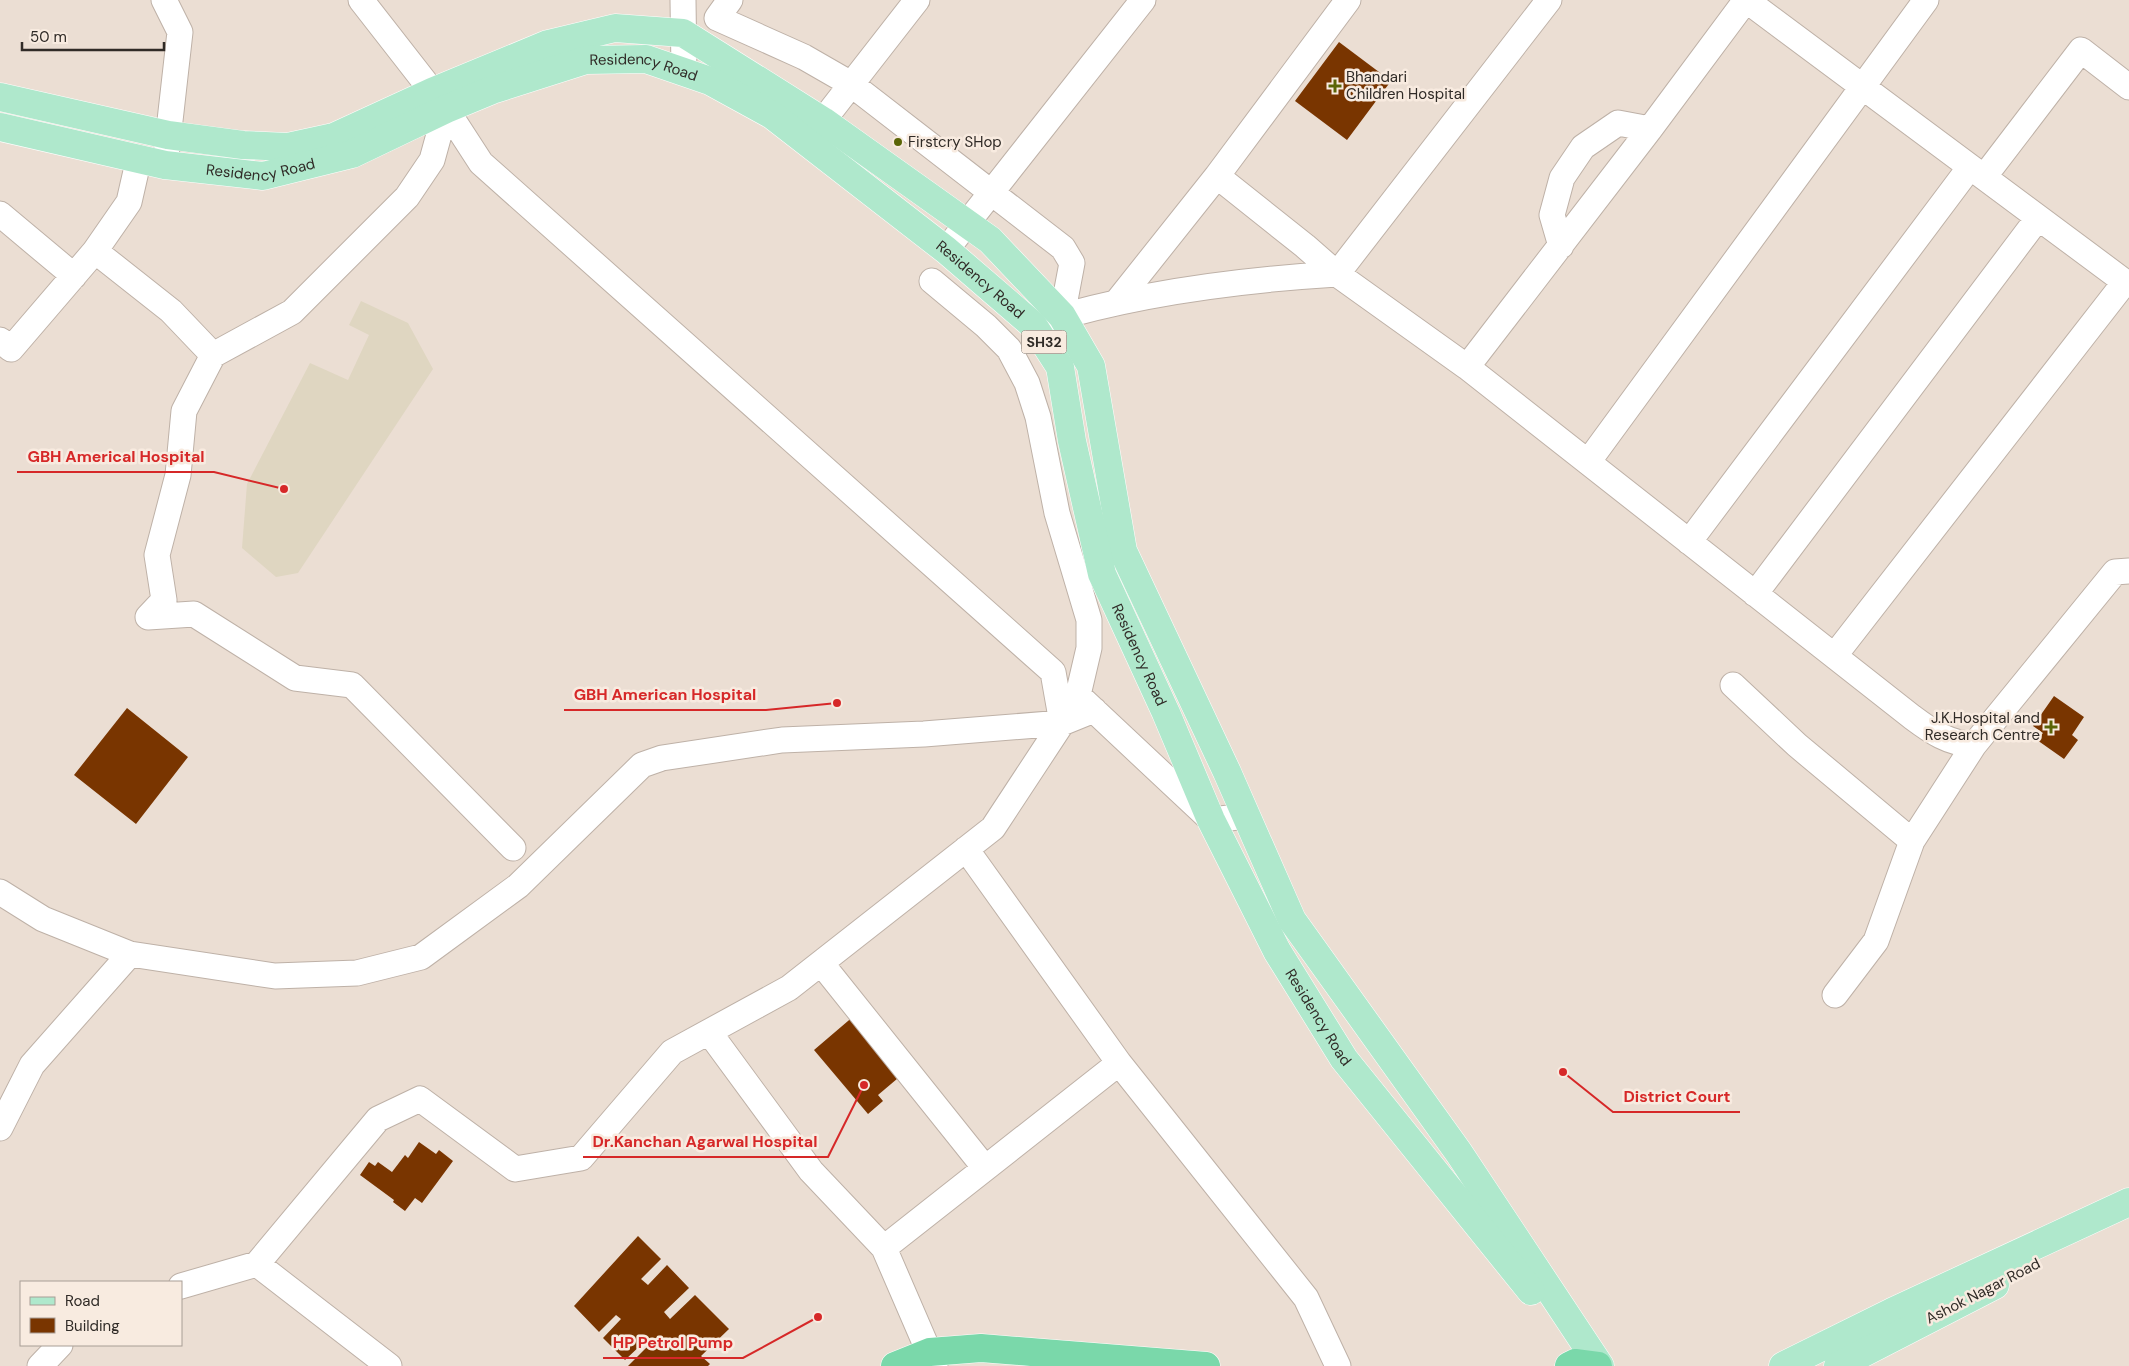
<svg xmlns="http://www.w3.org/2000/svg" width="2129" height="1366" font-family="'DM Sans',sans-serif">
  <rect width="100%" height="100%" fill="#ebded3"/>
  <path fill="#dfd6c1" d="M 361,301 L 408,323 L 433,369 L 298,573 L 276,577 L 242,548 L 247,484 L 310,363 L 348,380 L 369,335 L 349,325 Z"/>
  <path fill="#793500" d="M 1339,42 L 1391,81 L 1347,140 L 1295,101 Z
    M 2054,696 L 2084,717 L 2072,735 L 2078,740 L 2064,759 L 2037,740 L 2043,733 L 2033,726 Z
    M 127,708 L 188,757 L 136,824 L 74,775 Z
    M 855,1015 L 904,1073 L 878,1095 L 883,1101 L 868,1114 L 814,1050 Z
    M 419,1142 L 436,1154 L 439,1150 L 453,1161 L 422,1203 L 415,1198 L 405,1211 L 393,1202 L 394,1200 L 360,1175 L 369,1162 L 375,1166 L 378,1162 L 392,1172 L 405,1155 L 408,1158 Z
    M 638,1236 L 661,1259 L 641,1279 L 648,1285 L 667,1265 L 689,1288 L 664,1312 L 670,1319 L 695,1295 L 729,1329 L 701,1356 L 710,1364 L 708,1366 L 628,1366 L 647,1347 L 643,1343 L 625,1360 L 603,1338 L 621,1319 L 616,1315 L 599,1332 L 574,1306 Z"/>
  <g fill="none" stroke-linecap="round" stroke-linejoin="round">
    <defs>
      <path id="minor" d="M 164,0 L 180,32 L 165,165
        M 683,0 L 684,72
        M 730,0 L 717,18 L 804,57 L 851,84 L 1063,248 L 1072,263 L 1062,316
        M 1746,0 L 2129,285
        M 446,109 L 432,160 L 407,197 L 292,312 L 213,355 L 184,411 L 178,475 L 157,555 L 164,600 L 148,617 L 194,614 L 295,678 L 352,685 L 513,848
        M 811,136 L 917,0
        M 1217,176 L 1305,246 L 1337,274 L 1549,0
        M 1984,177 L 2081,50 L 2129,87
        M 0,214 L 74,276
        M 1561,246 L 1552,215 L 1562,178 L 1583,147 L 1618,123 L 1650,129
        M 946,250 L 1143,0
        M 95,251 L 171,311 L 213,355
        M 932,281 L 986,326 L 1009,349 L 1027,383 L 1038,417 L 1057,513 L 1089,620 L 1089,648 L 1078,695
        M 1116,303 L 1217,176 L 1348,0
        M 1043,322 C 1137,293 1239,280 1337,274 L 1467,367 L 1912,717 C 1932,732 1948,743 1974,745 L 2115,572 L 2129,571
        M 0,340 L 11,349 L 95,251 L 129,202 L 139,158
        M 1467,367 L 1650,129 L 1746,0
        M 1588,462 L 1926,0
        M 1689,542 L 1970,167
        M 1755,594 L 2038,218
        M 1835,655 L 2125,282
        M 1733,685 L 1797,745 L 1912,841 L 1974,745
        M 1082,699 L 1211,820 L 1247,816
        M 0,892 L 43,919 L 130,954 L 275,976 L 357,973 L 421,957 L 518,886 L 642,765 L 662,758 L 782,740 L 924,734 L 1062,723 L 1094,710
        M 821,963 L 985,1168
        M 1835,995 L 1876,941 L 1912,841
        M 709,1032 L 811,1171 L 884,1248
        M 1119,1063 L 1306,1298 L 1338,1366
        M 0,1128 L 32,1065 L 130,954
        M 257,1264 L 378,1119 L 420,1099 L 515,1169 L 581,1158 L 672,1052 L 789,988 L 993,828 L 1062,723 L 1053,672 L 481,163 L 446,109 L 361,0
        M 181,1286 L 257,1264 L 389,1366
        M 40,1366 L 60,1345
        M 935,1366 L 884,1248 L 1119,1063 L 966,849"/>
      <g id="major">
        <path d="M 0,97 L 168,135 L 243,145 L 288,147 L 334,137 L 432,92 L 548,44 L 615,28 L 683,33 L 823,121 L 990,240 L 1062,316 L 1091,366 L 1123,551 L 1227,772 L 1292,920 L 1459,1153 L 1600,1366"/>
        <path id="s1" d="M 0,127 L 165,165 L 263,176 L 352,154 L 446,109 L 492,90 L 586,60 L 646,59 L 710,81 L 772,115 L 946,250 L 1033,325 L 1060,367 L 1072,441 L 1102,574 L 1166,713 L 1211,820 L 1277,951 L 1344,1059 L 1531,1291"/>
        <path d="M 1783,1366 L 1892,1312 L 2129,1202"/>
        <path d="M 1838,1366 L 1995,1285"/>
      </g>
      <path id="highway" d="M 895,1366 L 930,1352 L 981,1348 L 1206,1366
        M 1569,1366 L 1575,1363 L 1598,1366"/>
    </defs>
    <use href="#minor" stroke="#beb1a7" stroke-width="27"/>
    <use href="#major" stroke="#fff" stroke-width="29"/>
    <use href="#highway" stroke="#fff" stroke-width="29"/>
    <use href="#minor" stroke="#fff" stroke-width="25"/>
    <use href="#major" stroke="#afe8cc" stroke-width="28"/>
    <use href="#highway" stroke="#7ad8aa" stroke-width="28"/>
  </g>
  <g fill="#5a6507" stroke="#f8ebe0" stroke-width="2">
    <path d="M1332.5 78.5h5v5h5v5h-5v5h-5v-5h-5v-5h5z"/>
    <circle cx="898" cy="142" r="5"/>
    <path d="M2048.5 719.5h5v5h5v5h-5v5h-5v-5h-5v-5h5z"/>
  </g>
  <g text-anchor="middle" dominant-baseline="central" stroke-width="5" stroke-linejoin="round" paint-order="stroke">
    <rect fill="#f8ebe0" stroke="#6c655e" stroke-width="1" x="1021.5" y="330.5" width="45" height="23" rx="4"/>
    <g font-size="14" font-weight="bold" fill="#302b27">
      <text x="1044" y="342">SH32</text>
    </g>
    <g font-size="15" fill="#302b27" stroke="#f8ebe0">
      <text stroke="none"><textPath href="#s1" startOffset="671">Residency Road</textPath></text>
      <text stroke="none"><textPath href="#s1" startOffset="266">Residency Road</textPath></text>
      <text stroke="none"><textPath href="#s1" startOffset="1076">Residency Road</textPath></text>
      <text stroke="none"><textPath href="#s1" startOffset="1496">Residency Road</textPath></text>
      <text stroke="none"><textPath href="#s1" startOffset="1901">Residency Road</textPath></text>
      <text transform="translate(1983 1291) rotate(-27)">Ashok Nagar Road</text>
    </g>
    <g font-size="15" fill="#302b27" stroke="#f8ebe0" text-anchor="start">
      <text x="1346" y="77">Bhandari<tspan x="1346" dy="17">Children Hospital</tspan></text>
      <text x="908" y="142">Firstcry SHop</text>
      <text x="2040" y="718" text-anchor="end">J.K.Hospital and<tspan x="2040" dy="17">Research Centre</tspan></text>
    </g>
  </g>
  <path fill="none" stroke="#d62828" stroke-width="2" d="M284 489L214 472H17M837 703L766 710H564M1563 1072L1613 1112H1740M864 1085L828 1157H583M818 1317L743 1358H603"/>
  <g fill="#d62828" stroke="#f8ebe0" stroke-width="2">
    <circle cx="284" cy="489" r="5"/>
    <circle cx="837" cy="703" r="5"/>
    <circle cx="1563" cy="1072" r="5"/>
    <circle cx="864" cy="1085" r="5"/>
    <circle cx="818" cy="1317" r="5"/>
  </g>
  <g font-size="16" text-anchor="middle" font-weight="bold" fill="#d62828" stroke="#f8ebe0" stroke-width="5" stroke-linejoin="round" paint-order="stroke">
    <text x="116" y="462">GBH Americal Hospital</text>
    <text x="665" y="700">GBH American Hospital</text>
    <text x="1677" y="1102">District Court</text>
    <text x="705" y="1147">Dr.Kanchan Agarwal Hospital</text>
    <text x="673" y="1348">HP Petrol Pump</text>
  </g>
  <rect x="20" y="1281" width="162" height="65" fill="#f8ebe0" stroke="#a89e96"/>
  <rect x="30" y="1297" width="25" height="8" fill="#afe8cc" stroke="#a89e96"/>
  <text x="65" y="1306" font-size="15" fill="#302b27">Road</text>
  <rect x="30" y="1318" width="25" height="15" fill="#793500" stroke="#a89e96"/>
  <text x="65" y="1331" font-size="15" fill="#302b27">Building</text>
  <path d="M22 42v8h142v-8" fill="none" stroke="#302b27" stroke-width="2.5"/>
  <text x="30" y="42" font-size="15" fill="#302b27" stroke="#f8ebe0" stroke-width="4" paint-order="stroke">50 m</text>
</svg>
